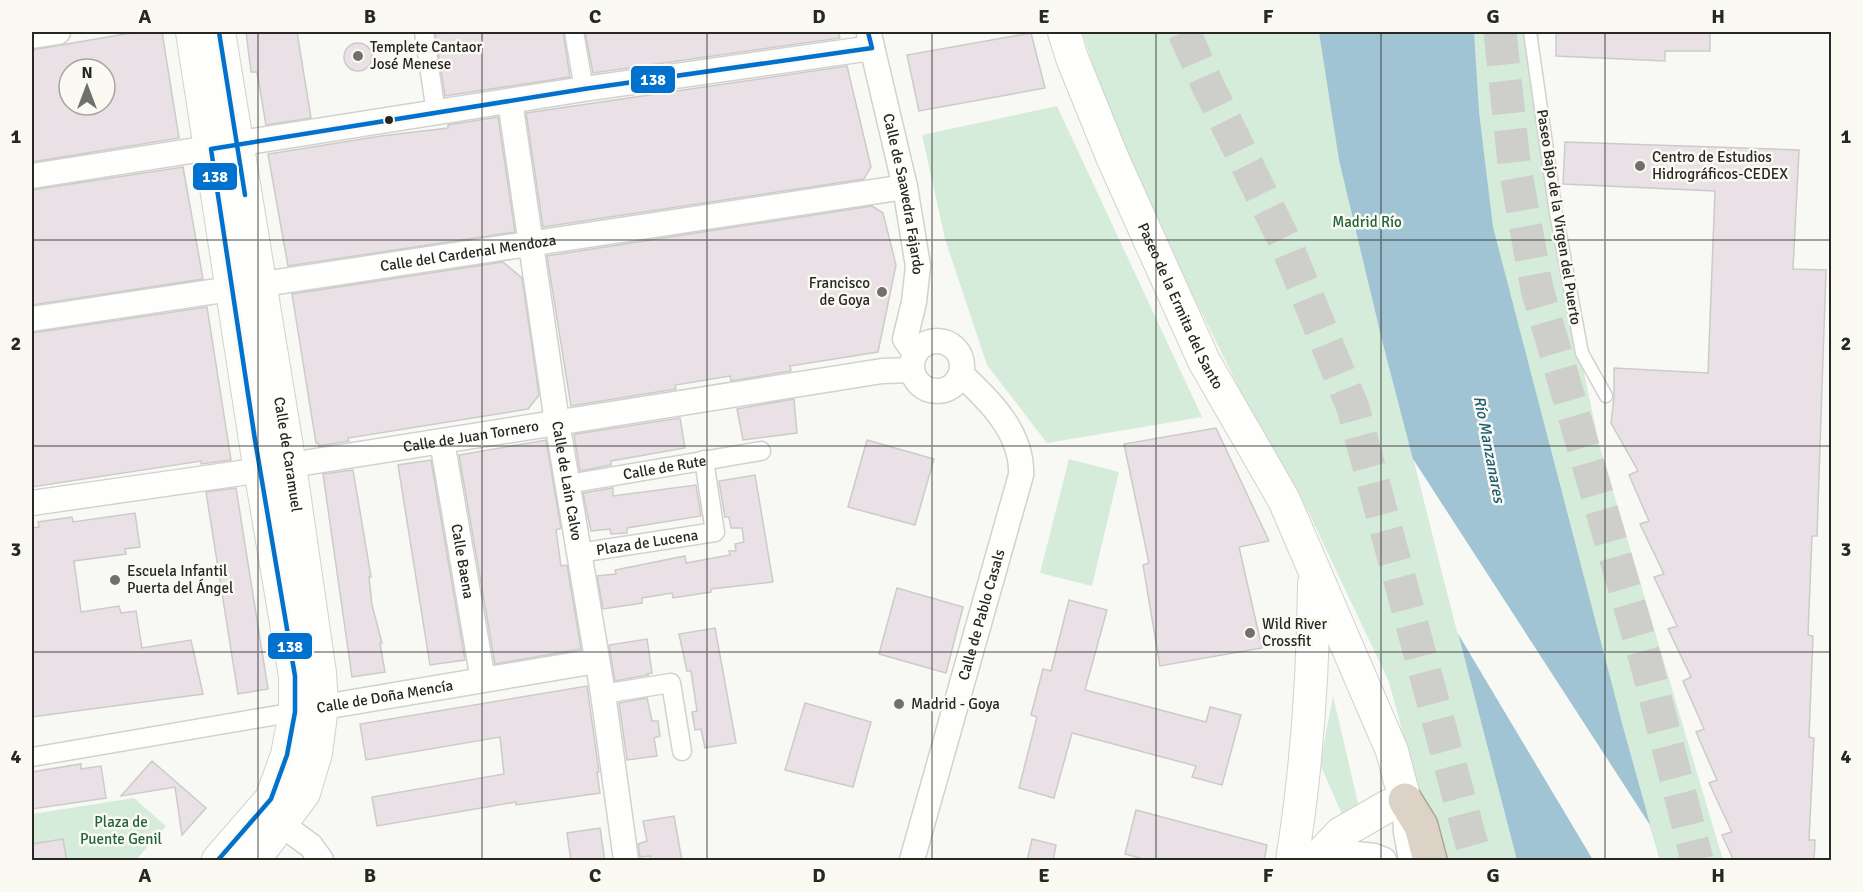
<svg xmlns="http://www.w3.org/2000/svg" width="1863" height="892" font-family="Signika,sans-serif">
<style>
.green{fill:#d5ecda}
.water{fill:#a0c4d3}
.pier{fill:#f8f8f4}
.building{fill:#e9e1e5;stroke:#cccbca;stroke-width:1.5;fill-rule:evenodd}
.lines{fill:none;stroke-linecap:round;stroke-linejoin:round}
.motorway-tunnel{stroke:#cececa;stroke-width:33;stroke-dasharray:33 16;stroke-linecap:butt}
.service-casing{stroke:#d1d1ce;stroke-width:15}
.pedestrian-casing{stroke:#d1d1ce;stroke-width:21}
.minor-casing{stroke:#d1d1ce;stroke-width:27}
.tertiary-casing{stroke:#d1d1ce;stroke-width:34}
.motorway-casing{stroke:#aea496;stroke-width:36}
.service{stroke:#fefefd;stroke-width:12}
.pedestrian{stroke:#fefefd;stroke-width:18}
.minor{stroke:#fefefd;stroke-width:24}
.tertiary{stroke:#fefefd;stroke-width:32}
.motorway{stroke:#dcd3c6;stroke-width:33}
.bus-1-casing{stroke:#faf9f2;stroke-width:9}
.bus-1{stroke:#0072ce;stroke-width:4.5}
.grid{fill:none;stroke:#272724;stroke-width:1.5;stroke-opacity:0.55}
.poi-dot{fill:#70706d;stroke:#faf9f2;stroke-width:2}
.bus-dot{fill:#272724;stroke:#faf9f2;stroke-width:2}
.labels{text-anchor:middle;stroke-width:5;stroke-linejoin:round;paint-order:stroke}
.poi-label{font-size:15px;fill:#272724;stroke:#faf9f2;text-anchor:start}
.street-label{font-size:15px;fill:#272724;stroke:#faf9f2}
.park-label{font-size:15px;fill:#21633b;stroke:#faf9f2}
.water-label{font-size:16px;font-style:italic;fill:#1a5b74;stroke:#faf9f2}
.line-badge{stroke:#faf9f2;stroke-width:2}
.badge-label{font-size:16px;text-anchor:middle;font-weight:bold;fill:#fff}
.neatline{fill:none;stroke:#272724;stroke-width:2}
.grid-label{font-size:20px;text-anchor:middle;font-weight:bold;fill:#272724}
</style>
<rect width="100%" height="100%" fill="#f8f8f4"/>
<path class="green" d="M1082,32H1539V73L1562,268L1599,444L1723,860H1437L1389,682L1306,507L1258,426L1165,239L1108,109Z
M1057,106L1202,417L1047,443L987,365L945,239L922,135Z
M1069,459L1119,472L1092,586L1040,573Z
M1333,696L1359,807L1344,819L1320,764Z
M134,798L166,826L136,860H67L63,839L32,844V814Z"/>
<path class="water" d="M1319,32H1474L1479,112L1493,227L1623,727L1660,860H1517L1382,340L1339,160Z"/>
<path class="pier" d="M1413,459L1650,825L1660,860H1593L1457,632Z"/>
<path class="building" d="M137,32H162L179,138L32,162V50ZM69,69H105V105H69Z
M246,32H297L311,118L266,125L257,72H251Z
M435,32H563L570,77L445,96Z
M585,32H838L840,38L593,73Z
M1556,32H1710V51H1665V61L1556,56Z
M1031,33L1045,88L919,111L907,55Z
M344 57a14 14 0 1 1 28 0a14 14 0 1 1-28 0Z
M847,66L871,167L864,179L543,227L526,113Z
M498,117L515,232L288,266L268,154L381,136L448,128V125Z
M1565,142L1799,150L1793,269L1826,270L1817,536H1812L1808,635L1813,636L1809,737L1814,738L1809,840H1815L1814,861H1734L1722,835L1732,832L1709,783L1717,780L1696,732L1704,729L1683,681L1691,677L1668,629L1677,626L1654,577L1664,574L1640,524L1649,521L1629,475L1638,471L1611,423L1614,397V368L1708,373L1715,191L1563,184Z
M183,167L203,279L32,305V190Z
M872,206L883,213L896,265L878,352L790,366L791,371L731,381L730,376L675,385L676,389L571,406L547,256Z
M503,262L522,278L539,395L528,409L348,438L349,441L319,446L318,443H316L292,294Z
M207,307L231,460L201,464V461L32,487V333Z
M794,399L797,433L743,440L737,409Z
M680,418L685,448L611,461V465L580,471L574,435L576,434Z
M1216,428L1269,541L1239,547L1262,648L1160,666L1143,565L1149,563L1124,444Z
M546,440L561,528L556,530L561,566L567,565L581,649L495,664L459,455Z
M867,440L934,459L915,525L848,507Z
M431,460L465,660L430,665L398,465Z
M353,470L371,577H369L372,605L382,643H380L385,672L352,677L323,474Z
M755,475L773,582L711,589V592L673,598L672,593L642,598V603L603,609L597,576L616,574L615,570L685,556L686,563L730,555L729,551H736L735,544L744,542L742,528H731L729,517H725L719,481Z
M696,485L701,516L627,528V533L611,534L610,529L591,531L583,493L613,488V496Z
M236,488L268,689L238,694L206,492Z
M135,513L140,547L125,549L126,554L74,561L81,612L119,606L121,613L136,611L142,648L191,640L203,694L32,717V528L39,527L38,522L72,517L73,522Z
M897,588L963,607L946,673L879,654Z
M1069,600L1107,610L1085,690L1206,722L1210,707L1241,715L1222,785L1192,777L1196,766L1072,733L1054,798L1019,788L1037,717L1031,715L1043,669L1051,671Z
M715,628L736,743L705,748L701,729L695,730L692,712L697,711L691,671H687L679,634Z
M647,639L652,673L647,674L648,675L615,681L609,645Z
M587,686L599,772H597L600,793L516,805V802L377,826L372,797L504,774L500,737L366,760L360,724Z
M647,698L652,721H658L660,736L654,738L657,756L627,760L619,703Z
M805,703L871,722L853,787L785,770Z
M152,761L206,808L182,835L175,787L121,796Z
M81,764V769L101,766L106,798L32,809V772Z
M1136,810L1267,845L1264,861H1150L1125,854Z
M674,816L682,861H651L650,856L640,857L638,844L647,841L643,821Z
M600,828L605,861H571L567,833Z
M63,839L67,861H32V844Z
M1032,839L1056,845L1053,861H1027Z"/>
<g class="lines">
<path class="motorway-tunnel" d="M1184,32L1208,86L1286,244L1353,408L1476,860
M1500,32L1514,163L1537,289L1646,662L1697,860"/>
<defs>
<path id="service" d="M1530,32L1556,213L1582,353L1606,396"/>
<g id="pedestrian">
<path d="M424,32L436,113"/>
<path d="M574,32L584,89"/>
<path id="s1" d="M568,484L761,451"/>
<path id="s2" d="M579,553L715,532L704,460"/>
<path d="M603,694L671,683L682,751"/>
<path d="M32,757L295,712"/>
</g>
<g id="minor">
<path id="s3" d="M869,34L905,187L918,266L914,302L905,339L915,353"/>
<path d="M32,36L58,32"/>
<path id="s4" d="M510,101L557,422L603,694L626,860"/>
<path d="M32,176L584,89L872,48"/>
<path id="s5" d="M32,319L905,187"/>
<circle cx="937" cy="366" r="25"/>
<path id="s6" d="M442,441L483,680"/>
<path id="s7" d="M32,503L241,473L882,371L912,370"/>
<path id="s8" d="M306,710L596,661"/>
<path d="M1405,806L1406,832L1411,860"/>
<path d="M281,824L311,846L321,860"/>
<path id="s9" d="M912,860L1021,475C1023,433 989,400 961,374"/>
<path d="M1326,860L1338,852L1374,856L1384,860"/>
</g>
<g id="tertiary">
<path d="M192,32L255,440L295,676V712L287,755L271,799L218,860"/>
<path id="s10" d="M219,32L290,465L320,673L322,707L316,753L304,793L254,860"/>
<path id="s11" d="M1064,32L1072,58L1113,159L1204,361L1284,500L1392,751L1405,800L1388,806L1341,833L1315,860"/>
<path d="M1292,860C1307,768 1313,677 1314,584"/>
</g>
<path id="motorway" d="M1405,800L1421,826L1430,860"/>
</defs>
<use href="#service" class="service-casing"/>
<use href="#pedestrian" class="pedestrian-casing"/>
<use href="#minor" class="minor-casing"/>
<use href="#tertiary" class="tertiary-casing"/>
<use href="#motorway" class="motorway-casing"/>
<use href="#service" class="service"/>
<use href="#pedestrian" class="pedestrian"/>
<use href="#minor" class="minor"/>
<use href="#tertiary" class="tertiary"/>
<use href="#motorway" class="motorway"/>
<defs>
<path id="bus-1" d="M219,32L245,195
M218,860L271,799L287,755L295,712V676L255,440L211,149L584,89L872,48L868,32"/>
</defs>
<use href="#bus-1" class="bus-1-casing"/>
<use href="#bus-1" class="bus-1"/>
</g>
<path class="grid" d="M258,32V860M482,32V860M707,32V860M932,32V860M1156,32V860M1381,32V860M1605,32V860M32,240H1832M32,446H1832M32,652H1832"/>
<g class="poi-dot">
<circle cx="358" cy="56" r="6"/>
<circle cx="1640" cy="166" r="6"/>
<circle cx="882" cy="292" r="6"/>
<circle cx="115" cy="580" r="6"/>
<circle cx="1250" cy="633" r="6"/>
<circle cx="899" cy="704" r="6"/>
</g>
<circle class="bus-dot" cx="389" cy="120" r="5"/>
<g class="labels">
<g class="poi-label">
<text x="370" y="52">Templete Cantaor<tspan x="370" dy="17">José Menese</tspan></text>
<text x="1652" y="162">Centro de Estudios<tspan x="1652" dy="17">Hidrográficos-CEDEX</tspan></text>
<text x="870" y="288" text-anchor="end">Francisco<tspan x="870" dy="17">de Goya</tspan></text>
<text x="127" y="576">Escuela Infantil<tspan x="127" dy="17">Puerta del Ángel</tspan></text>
<text x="1262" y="629">Wild River<tspan x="1262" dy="17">Crossfit</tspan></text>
<text x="911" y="709">Madrid - Goya</text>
</g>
<g class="street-label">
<text dy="5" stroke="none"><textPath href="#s3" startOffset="164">Calle de Saavedra Fajardo</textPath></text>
<text transform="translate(1559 217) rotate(81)" y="5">Paseo Bajo de la Virgen del Puerto</text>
<text dy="5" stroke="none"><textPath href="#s5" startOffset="441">Calle del Cardenal Mendoza</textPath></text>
<text dy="5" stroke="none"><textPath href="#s11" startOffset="298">Paseo de la Ermita del Santo</textPath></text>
<text dy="5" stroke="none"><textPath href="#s7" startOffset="444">Calle de Juan Tornero</textPath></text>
<text dy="5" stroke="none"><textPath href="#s10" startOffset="428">Calle de Caramuel</textPath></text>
<text dy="5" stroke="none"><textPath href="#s1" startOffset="98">Calle de Rute</textPath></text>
<text dy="5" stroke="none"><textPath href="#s4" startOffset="384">Calle de Laín Calvo</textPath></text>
<text dy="5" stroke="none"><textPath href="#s2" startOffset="69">Plaza de Lucena</textPath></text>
<text dy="5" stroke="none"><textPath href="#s6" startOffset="122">Calle Baena</textPath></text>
<text dy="5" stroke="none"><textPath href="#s9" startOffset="255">Calle de Pablo Casals</textPath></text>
<text dy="5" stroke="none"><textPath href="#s8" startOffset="80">Calle de Doña Mencía</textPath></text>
</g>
<g class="park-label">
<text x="1367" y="227">Madrid Río</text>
<text x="121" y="827">Plaza de<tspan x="121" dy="17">Puente Genil</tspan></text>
</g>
<g class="water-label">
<text transform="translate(1490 449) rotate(79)" y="6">Río Manzanares</text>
</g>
</g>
<g class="line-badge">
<rect x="630" y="65" width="46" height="29" rx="6" fill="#0072ce"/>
<rect x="192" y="162" width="46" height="29" rx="6" fill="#0072ce"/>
<rect x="267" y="632" width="46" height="28" rx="6" fill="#0072ce"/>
</g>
<g class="badge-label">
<text x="653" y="85">138</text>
<text x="215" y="182">138</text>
<text x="290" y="652">138</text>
</g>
<rect width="1863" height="892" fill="none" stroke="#faf9f2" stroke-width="66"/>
<g transform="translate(87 87)"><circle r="28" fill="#faf9f2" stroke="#a6a5a0" stroke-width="1.5"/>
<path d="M0-4.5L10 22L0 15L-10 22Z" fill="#70706d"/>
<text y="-9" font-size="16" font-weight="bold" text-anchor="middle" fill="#272724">N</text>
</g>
<rect x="33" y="33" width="1797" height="826" class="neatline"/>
<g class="grid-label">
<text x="145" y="23">A</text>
<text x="370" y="23">B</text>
<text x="595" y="23">C</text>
<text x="819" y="23">D</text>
<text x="1044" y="23">E</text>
<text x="1268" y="23">F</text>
<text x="1493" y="23">G</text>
<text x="1718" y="23">H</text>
<text x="16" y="143">1</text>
<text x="1846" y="143">1</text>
<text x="16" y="350">2</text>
<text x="1846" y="350">2</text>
<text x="16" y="556">3</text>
<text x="1846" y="556">3</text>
<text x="16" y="763">4</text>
<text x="1846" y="763">4</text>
<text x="145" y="882">A</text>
<text x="370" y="882">B</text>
<text x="595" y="882">C</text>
<text x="819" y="882">D</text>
<text x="1044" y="882">E</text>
<text x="1268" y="882">F</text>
<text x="1493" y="882">G</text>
<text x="1718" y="882">H</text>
</g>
</svg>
